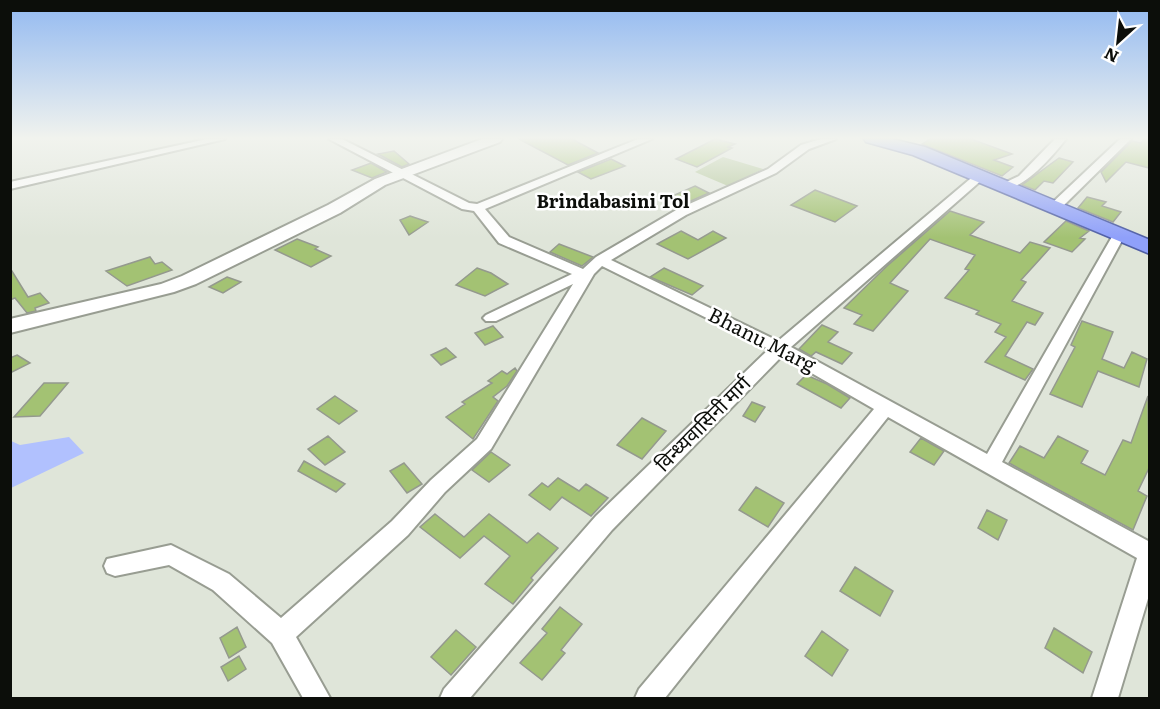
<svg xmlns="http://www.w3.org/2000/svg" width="1160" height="709" font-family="Literata,'Noto Sans Devanagari',serif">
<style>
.green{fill:#aec392}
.water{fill:#b1c1fe}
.building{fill:#a3c273;stroke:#94998e;stroke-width:1.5}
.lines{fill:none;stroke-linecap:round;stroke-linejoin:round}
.minor-casing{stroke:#989d92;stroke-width:4}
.secondary-casing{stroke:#989d92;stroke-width:4}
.trunk-casing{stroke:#4f5ea5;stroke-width:3}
.minor{fill:#fff;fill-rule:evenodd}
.secondary{fill:#fff;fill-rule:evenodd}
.trunk{fill:#8fa0fa;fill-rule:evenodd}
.labels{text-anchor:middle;stroke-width:5;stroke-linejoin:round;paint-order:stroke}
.far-neighbourhood-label{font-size:18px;font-weight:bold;fill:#0c0e0a;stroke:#fff}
.street-label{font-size:20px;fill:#0c0e0a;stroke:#fff}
</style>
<rect width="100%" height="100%" fill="#dfe5d9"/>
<path class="green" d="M723,157L763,169L728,186L695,172Z"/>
<path class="water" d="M69,437L84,453L11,488V441L20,445Z"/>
<path class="building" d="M519,139H572L598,153L568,165Z
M715,139L735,144L728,147L732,148L697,167L676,159Z
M930,139H971L1012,154L994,160L1013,167L1002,176L922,144Z
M1144,139H1149V168L1126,162L1106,182L1101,172L1132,141L1141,143Z
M394,151L409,164L402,167L378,154Z
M1059,158L1073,162L1053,183L1044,181L1035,190L1022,185Z
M611,159L625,166L591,179L578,172Z
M371,163L387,172L372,178L352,170Z
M695,186L709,193L684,204L670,197Z
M815,190L857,206L835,222L791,205Z
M1087,197L1106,202L1102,206L1121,212L1113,222L1078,208Z
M950,211L984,222L970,235L1020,253L1030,242L1050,248L1021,280L1026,282L1012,301L1043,313L1035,325L1027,322L1005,356L1033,369L1025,380L985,362L1006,337L995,332L1001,324L976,314L979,311L945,298L969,270L965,269L975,255L930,239L890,283L908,291L873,331L854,324L862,315L844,308L887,266Z
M410,216L428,222L409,235L400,220Z
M1066,221L1089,231L1080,238L1085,239L1072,252L1044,242Z
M681,231L698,240L713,231L726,238L688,259L657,244Z
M297,239L318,247L315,249L331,256L311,267L275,250Z
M559,244L593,257L582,266L550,252Z
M150,257L155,264L162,262L172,270L127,286L106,271Z
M10,268L28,297L40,293L49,303L35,308L36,311L27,313L15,298L10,300Z
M477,268L491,273L508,284L485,296L456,285Z
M664,268L703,286L692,295L650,277Z
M227,277L241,282L223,293L209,287Z
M1082,321L1113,332L1102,359L1124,368L1132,352L1147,359L1139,387L1098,371L1082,407L1050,394L1075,347L1071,345Z
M822,325L838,332L828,342L852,353L842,364L816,352L811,356L799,349Z
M493,326L503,337L485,345L475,333Z
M446,348L456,357L441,365L431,355Z
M17,355L30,363L10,373V358Z
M515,368L517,371L507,386L493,397L498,401L473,439L446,417L465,404L462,402L492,383L488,381L502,371L507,374Z
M806,375L827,384L850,398L841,408L797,384Z
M44,383H68L40,416L14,417Z
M335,396L357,411L339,424L317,409Z
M1148,396L1149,468L1138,491L1147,496L1133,530L1009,463L1020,446L1044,458L1058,436L1088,451L1081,463L1105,475L1123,440L1131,443Z
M752,402L765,407L755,422L743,416Z
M642,418L666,431L642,459L617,445Z
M328,436L345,452L325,465L308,449Z
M921,438L944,451L934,465L910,452Z
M491,452L510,465L489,482L472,470Z
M304,461L345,484L336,492L298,471Z
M404,463L422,484L407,493L390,471Z
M558,478L579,491L586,484L608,498L591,516L562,497L550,510L529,495L542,483L548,487Z
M756,487L784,503L768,527L739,510Z
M987,510L1007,520L998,540L978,528Z
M435,514L464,537L489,514L527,543L538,533L558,548L531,578L533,580L513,604L485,584L510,556L484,536L460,558L420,527Z
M855,567L893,591L880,616L840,591Z
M560,607L582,624L561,650L565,653L542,680L520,663L547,633L542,629Z
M237,627L246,647L229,658L220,638Z
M1054,628L1092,652L1083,673L1045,648Z
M456,630L476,647L451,675L431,657Z
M822,631L848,650L832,676L805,656Z
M239,656L246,669L228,681L221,667Z"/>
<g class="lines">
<defs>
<path id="minor" d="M207,139H225L10,189V182Z
M329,139H342L469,203L477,204L638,139H652L485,209L509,237L583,269L596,257L678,209L768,169L801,145L821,139H836L809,149L776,173L686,215L611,260L778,341L976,174H984V178L791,347L987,454L1113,235L1119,231L1124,232L1125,235L1002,462L1150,542V592L1118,698H1092L1137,558L888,417L665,698H635L639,689L874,409L782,356L612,530L470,698H440L444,689L596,516L769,349L602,266L594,274L491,449L445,492L408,535L296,637L330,698H303L272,643L213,590L169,565L115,576L107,573L104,566L107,559L171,545L229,574L281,618L392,521L431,480L477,439L573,284L496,321H486L483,318L486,315L572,274L499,243L474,211L462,209Z
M1055,139H1066C1054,154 1023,192 1002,188V184L1019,176Z
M1120,139H1131L1059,210H1051V204Z"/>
<path id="secondary" d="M482,139H502L500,142L385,185L340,213L196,284L174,292L10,333V319L161,284L182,276L328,205L375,179Z"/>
<path id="trunk" d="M864,139H892L925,147L1150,240V254L913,155L866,142Z"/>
</defs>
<use href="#minor" class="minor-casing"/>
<use href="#secondary" class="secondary-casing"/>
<use href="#trunk" class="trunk-casing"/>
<use href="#minor" class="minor"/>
<use href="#secondary" class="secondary"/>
<use href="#trunk" class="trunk"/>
</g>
<linearGradient id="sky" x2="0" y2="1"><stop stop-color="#92b9f1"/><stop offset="0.58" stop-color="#f1f3ee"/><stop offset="1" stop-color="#f1f3ee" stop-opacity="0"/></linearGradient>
<rect width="1160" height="238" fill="url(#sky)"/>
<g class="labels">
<g class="far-neighbourhood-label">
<text x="613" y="208">Brindabasini Tol</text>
</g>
<g class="street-label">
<text transform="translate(762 340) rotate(27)" y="7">Bhanu Marg</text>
<text transform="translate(703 424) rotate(-45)" y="7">विन्ध्यवासिनी मार्ग</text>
</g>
</g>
<rect width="1160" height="709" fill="none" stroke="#0c0e0a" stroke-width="24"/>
<g transform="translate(1118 42) rotate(207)" stroke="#ffffff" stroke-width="4.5" paint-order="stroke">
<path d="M0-4.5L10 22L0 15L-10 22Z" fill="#0c0e0a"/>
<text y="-9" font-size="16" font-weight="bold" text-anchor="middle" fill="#0c0e0a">N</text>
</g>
</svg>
